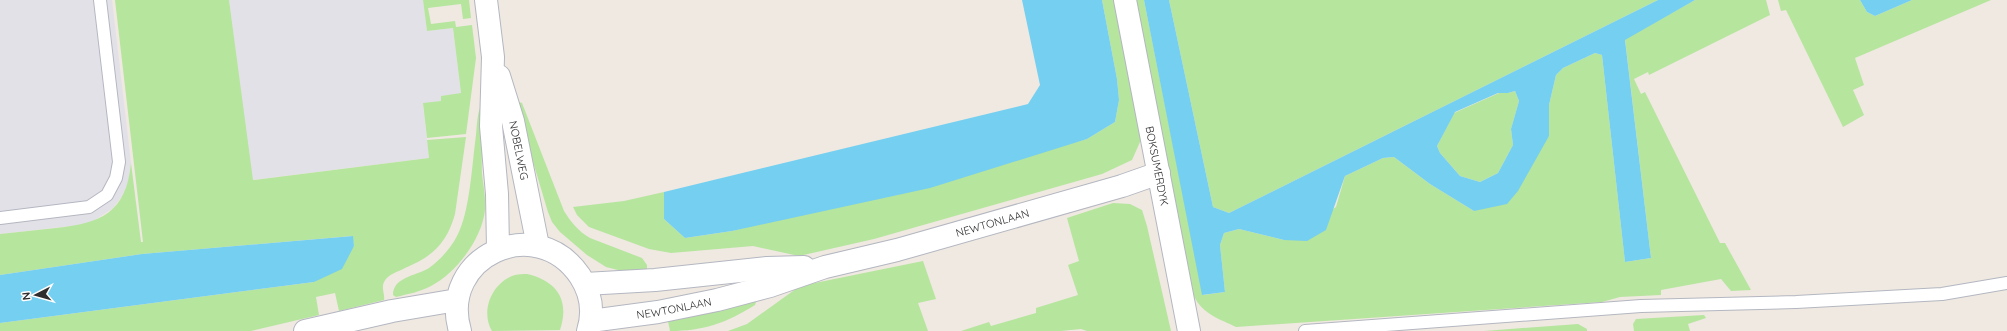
<svg xmlns="http://www.w3.org/2000/svg" width="2007" height="331" font-family="Quicksand,sans-serif">
<style>
.industrial{fill:#e3e1e8}
.green{fill:#b6e59e}
.water{fill:#75cff0;fill-rule:evenodd}
.lines{fill:none;stroke-linecap:round;stroke-linejoin:round}
.lane-casing{stroke:#b4b7c1;stroke-width:14}
.street-casing{stroke:#b4b7c1;stroke-width:24}
.secondary-casing{stroke:#b4b7c1;stroke-width:24}
.lane{stroke:#fff;stroke-width:12}
.street{stroke:#fff;stroke-width:22}
.secondary{stroke:#fff;stroke-width:22}
.labels{text-anchor:middle;stroke-width:4;stroke-linejoin:round;paint-order:stroke}
.street-label{font-size:11px;fill:#2e2e2e;stroke:#fff}
</style>
<rect width="100%" height="100%" fill="#efe9e1"/>
<path class="industrial" d="M0,0H112L131,163L129,180L123,195L113,208L92,222L80,225L0,234Z
M229,0H423L427,31L453,28L461,94L441,96V101L423,104L429,158L252,180Z"/>
<path class="green" d="M115,0H229L253,180L429,158L427,140L466,137L455,214C447,243 432,257 405,268C398,272 388,274 384,282C381,288 385,294 384,300L339,311L335,293L316,297L319,315L251,331H0V323L314,282L354,246L352,236L142,254L0,275V234C19,232 37,230 56,228C101,223 126,213 131,163L141,242H143Z
M423,0H469L471,18L463,19L461,4L428,8L431,24L455,21L456,27L472,25L476,58L466,134L427,138L423,103L441,101V96L461,93L453,28L427,31Z
M1102,0H1115L1140,123V142L1132,160L1102,174L874,239L799,256L753,246L671,253L649,249L589,227L577,215L573,207L624,201L664,192V219L685,238L732,231L1087,139L1115,122L1119,100L1117,79Z
M1136,0H1144L1203,295L1225,292L1220,245L1224,233L1239,229L1284,240L1336,207L1345,176L1383,158L1394,157L1430,184L1474,211L1549,136V105L1556,75L1563,68L1595,53L1602,55L1625,262L1651,258L1625,39L1695,0H1766L1770,15L1649,75L1648,72L1634,79L1641,94L1645,92L1720,243H1725L1751,290L1731,291L1721,279L1661,290V295L1620,297L1602,302L1236,327C1220,319 1202,314 1194,296Z
M1169,0H1658L1229,213L1213,207Z
M1778,0H1860L1867,12L1875,16L1912,0H1991L1855,58L1864,85L1853,90L1864,115L1843,127L1786,10L1781,11Z
M1515,91L1519,101L1511,129L1513,145L1498,173L1480,182L1460,176L1440,153L1437,146L1454,113L1499,93H1508Z
M519,102L522,103L564,211C571,222 578,231 590,238L642,258L647,265V270L626,272L606,267L587,255L560,232L552,222L548,212L516,105Z
M480,108L484,109C483,130 481,152 482,173C483,185 486,197 485,210C482,239 456,273 431,286C420,292 408,294 396,297L393,295C393,277 416,276 429,268C440,260 451,248 457,236C470,212 472,164 476,135C477,126 477,116 480,108Z
M1113,203L1130,204L1142,210L1147,226L1171,331H1087L1081,329L1061,331H961L989,322L991,326L1036,313V308L1078,295L1068,265L1079,261L1067,218Z
M923,261L936,299L918,303L928,331H728L747,324L800,286Z
M527,274C557,281 570,300 560,330L492,331C480,311 492,282 515,275C519,274 523,274 527,274Z
M754,300L756,302L755,305C726,323 704,331 670,331L668,321Z
M1704,315L1706,318L1688,324L1690,331H1634L1633,324L1636,319Z
M1578,324L1587,329V331H1484Z"/>
<path class="water" d="M1022,0H1102L1117,79L1119,100L1115,122L1087,139L930,188L732,231L685,238L664,219V192L1028,104L1040,85Z
M1144,0H1169L1213,207L1229,213L1658,0H1695L1625,40L1651,258L1625,262L1602,55L1595,53L1563,68L1556,75L1549,105V136L1518,191L1507,204L1474,211L1430,184L1394,157L1383,158L1345,176L1326,230L1307,241L1284,240L1239,229L1224,233L1220,245L1225,292L1202,295ZM1515,91L1519,101L1511,129L1513,145L1498,173L1480,182L1460,176L1440,153L1437,146L1455,112L1498,93H1508Z
M1860,0H1912L1875,16L1867,12Z
M353,236L354,246L342,269L314,282L0,323V275L142,254Z"/>
<g class="lines">
<defs>
<path id="lane" d="M0,218L89,207L107,195L116,178L119,162L100,0
M1305,331L1641,306L1796,302L1942,294L2007,283"/>
<g id="street">
<path d="M486,0L493,57L491,126L497,194L498,249"/>
<path id="s1" d="M1125,0L1189,331"/>
<path id="s2" d="M499,76L513,121L538,246"/>
<path d="M585,284L655,280L767,268L804,267"/>
<path id="s3" d="M591,321L658,312L717,300L770,286L825,267L897,250L1122,186L1159,173"/>
</g>
<path id="secondary" d="M305,331L392,311L457,300
M460,331C438,257 536,211 580,276C591,293 594,312 588,331"/>
</defs>
<use href="#lane" class="lane-casing"/>
<use href="#street" class="street-casing"/>
<use href="#secondary" class="secondary-casing"/>
<use href="#lane" class="lane"/>
<use href="#street" class="street"/>
<use href="#secondary" class="secondary"/>
</g>
<g class="labels">
<g class="street-label">
<text dy="4" stroke="none"><textPath href="#s2" startOffset="77">NOBELWEG</textPath></text>
<text dy="4" stroke="none"><textPath href="#s1" startOffset="169">BOKSUMERDYK</textPath></text>
<text dy="4" stroke="none"><textPath href="#s3" startOffset="414">NEWTONLAAN</textPath></text>
<text dy="4" stroke="none"><textPath href="#s3" startOffset="84">NEWTONLAAN</textPath></text>
</g>
</g>
<g transform="translate(36 295) rotate(264)" stroke="#ffffff" stroke-width="3" paint-order="stroke">
<path d="M0-3L7 15L0 10L-7 15Z" fill="#2e2e2e"/>
<text y="-6" font-size="11" font-weight="bold" text-anchor="middle" fill="#2e2e2e">N</text>
</g>
</svg>
